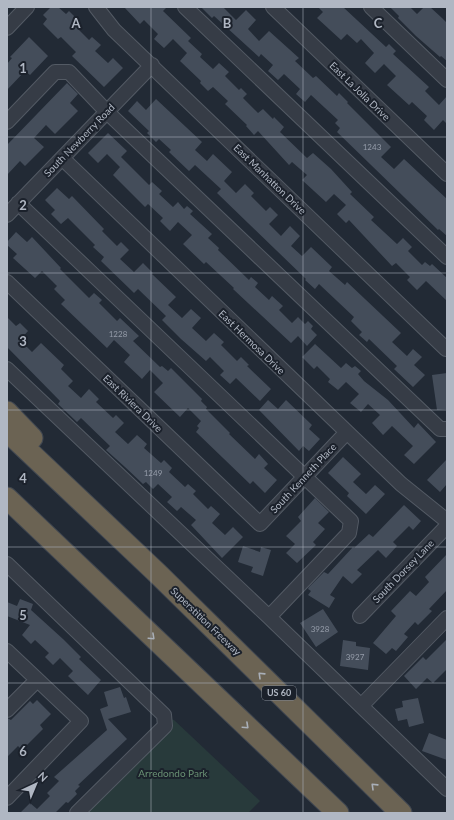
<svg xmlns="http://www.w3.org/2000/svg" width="454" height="820" font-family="Lato,sans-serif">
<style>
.green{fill:#283a3b}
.building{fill:#444d5a}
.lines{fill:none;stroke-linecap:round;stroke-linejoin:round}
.minor-casing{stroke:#535a64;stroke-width:16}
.highway-casing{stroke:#404751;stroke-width:23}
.minor{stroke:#363c46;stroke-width:14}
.highway{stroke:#6b6353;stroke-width:21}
.oneway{stroke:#a9afb8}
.grid{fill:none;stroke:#b0b7c3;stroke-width:1;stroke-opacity:0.55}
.labels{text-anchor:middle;stroke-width:4;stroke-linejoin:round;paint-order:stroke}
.number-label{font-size:8px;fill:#959ca9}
.shield{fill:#1b212b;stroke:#838a95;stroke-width:1}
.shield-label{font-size:9px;font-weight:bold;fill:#b0b7c3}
.street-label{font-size:10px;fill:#b0b7c3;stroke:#1b212b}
.park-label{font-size:10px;fill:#6a9174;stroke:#1b212b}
.grid-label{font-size:13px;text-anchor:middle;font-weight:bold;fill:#b0b7c3;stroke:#1b212b;stroke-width:4;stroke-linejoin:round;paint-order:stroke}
</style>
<rect width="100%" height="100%" fill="#222a35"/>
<path class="green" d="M164,718L174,720L260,801L248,813H77Z"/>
<path class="building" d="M51,7H58L66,14L69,11L77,19L73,24L89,40L92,37L101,45L95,51L108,63L113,58L123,68L104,87L72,56L76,52L61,37L58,39L43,24L47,19L43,15Z
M124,7H167L163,11L191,38L188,41L202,54L200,57L213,69L219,63L229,72L225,76L239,90L241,88L247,94L243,98L258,113L263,109L273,119L274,117L284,127L280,132L307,158L313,153L331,169L352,192L350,194L374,217L371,220L397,244L403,238L412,247L408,251L422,265L425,262L430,266L432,264L447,278V301L426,281L417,290L407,280L410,277L396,263L392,266L349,220L346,223L337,214L346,205L334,194L326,202L302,180L307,175L292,162L289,165L258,131L254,135L246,126L247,125L225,104L228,101L213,87L208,91L200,83L201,81L180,61L187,53L173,39L164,48L154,39L158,34L144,20L140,24Z
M201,7H223L236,20L246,10L256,20L248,29L259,41L269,31L299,58L295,61L313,78L316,76L337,96L339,93L348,102L347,103L391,147L381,157L394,169L404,159L447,199V236L439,229L438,230L337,132L340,128L335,123L338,120L311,95L305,102L296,94L300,89L284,74L278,80L268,71L273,65L261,54L259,57L214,16L212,18Z
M318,7H343L386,47L389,44L396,51L393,54L429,87L425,91L439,105L447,96V124L443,120L434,130L424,120L427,116L412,102L409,105L387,85L396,76L384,64L375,73L365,63L374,53L361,39L357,43L347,34L341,40L317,18L323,12Z
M390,7H410L417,14L424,7H430L442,18L447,23V61L441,56L440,57L416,36L398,18L399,16Z
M29,37L48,56L30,75L25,71L7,90V64L12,58L10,57Z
M67,83L78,94L70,103L78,111L55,134L46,125L34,138L44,147L25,166L20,161L7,175V145Z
M156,99L202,142L195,150L207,161L213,154L232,172L224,181L236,193L245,184L254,193L251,196L266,211L270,207L278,215L269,224L281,236L290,226L300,236L291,246L302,256L311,247L332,267L329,271L345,285L347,282L401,333L392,342L407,356L413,349L422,357L414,365L425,375L413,387L394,369L397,366L369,339L367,342L359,335L362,332L351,321L354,317L319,284L315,289L305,280L306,279L217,193L221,189L195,165L189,171L169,152L171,150L159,139L156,142L147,133L149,131L128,111L137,101L146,110Z
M108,133L127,151L121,157L149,185L152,182L162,191L159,194L173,207L178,202L184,209L187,206L193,211L190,214L212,234L208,238L219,248L218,250L249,280L251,277L258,283L255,287L269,300L272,296L283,306L279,310L292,323L298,317L305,324L308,321L313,326L311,329L317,335L307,346L298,336L291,343L233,289L234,288L206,262L204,264L183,244L192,235L178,222L170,231L160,221L163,218L148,204L145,207L113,175L120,167L107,154L98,163L88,153Z
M57,188L69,199L72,196L104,229L102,231L117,246L121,242L129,250L120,259L134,272L143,263L153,273L152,274L176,297L168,305L182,318L191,309L201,318L192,328L206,341L214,333L224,342L221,345L237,361L241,357L249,365L247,366L271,389L260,401L236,378L230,384L220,375L224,371L210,357L206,361L181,339L162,320L166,316L138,289L134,293L101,261L104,257L93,247L95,245L68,218L61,224L51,214L55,210L45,200Z
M16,232L27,242L32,237L61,268L60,269L89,298L94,293L102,300L99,303L117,321L120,318L139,336L133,341L160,367L162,366L168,371L171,368L202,399L201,401L207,407L206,409L230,433L229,434L255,459L259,454L268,464L264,468L277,480L265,493L253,481L250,484L196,432L199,428L197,426L201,421L188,408L180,417L154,392L163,383L150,370L142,379L124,362L130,355L114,340L107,348L61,304L65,300L54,289L57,286L42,271L35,278L13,258L17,254L7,245V242Z
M7,317L16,326L20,323L28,331L20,340L32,352L41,343L64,365L61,369L73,381L68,386L81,398L89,389L99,399L96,402L113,418L116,415L124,423L115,432L128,444L137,435L147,444L144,448L161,463L164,460L172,468L169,472L185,487L188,484L196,491L193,494L208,509L211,506L220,514L212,523L225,535L233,527L243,537L222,558L191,525L196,520L181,507L177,511L167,502L172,497L158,484L153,489L146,482L143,484L125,467L106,450L110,446L81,418L77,422L58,404L60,401L7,347Z
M315,344L341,368L346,363L352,368L355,366L361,371L358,374L364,381L388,400L414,428L418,423L436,442L414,464L404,455L413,446L392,426L383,435L372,423L380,415L368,404L361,412L350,403L359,394L346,382L338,390L328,382L330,379L317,366L314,369L302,357Z
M447,373V409L437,410L432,375Z
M268,400L278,409L286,400L312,425L309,429L320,439L309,451L303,446L299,451L259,410Z
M343,457L361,474L353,482L366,494L375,485L385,494L366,514L347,496L349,493L328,473Z
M447,459V484L440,492L427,480Z
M315,498L329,512L318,523L325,529L313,542L316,545L297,563L286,553L295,544L286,536L301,521L298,517Z
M404,505L421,521L413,530L409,526L393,542L397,546L386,558L378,550L357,570L362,574L352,584L343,576L330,595L335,598L329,608L308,595L311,591L308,589L309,587L324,572L328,574L353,547L354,548L369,534L373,537Z
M243,546L260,552L261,547L271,550L263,576L251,572L253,567L238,562Z
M447,554V590L429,609L432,611L418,625L415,622L404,634L408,637L396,651L392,648L386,654L373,643L396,616L391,611L410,591L416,596L429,582L425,577Z
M20,599L33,604L31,610L63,639L81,657L79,659L101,680L88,695L68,676L73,671L60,658L53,665L45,657L49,653L35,640L31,644L22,635L30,625L7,616V602L17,606Z
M323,609L338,632L316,647L300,623Z
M447,639V669L433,683L427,678L416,689L404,676L423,657L426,660Z
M343,640L356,642V646L370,648L368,670L340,666Z
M120,687L124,698L126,697L131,712L108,719L127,739L78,785L80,786L75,791L77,794L68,803L66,802L55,813H20L30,803L37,809L50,796L47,793L59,781L54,777L107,730L100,709L108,706L104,692Z
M418,698L424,723L409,727L407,719L398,721L395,709L403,707L402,701Z
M37,700L51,714L40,725L43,729L22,750L18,746L7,757V718L11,720L30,701L33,704Z
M429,733L447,740V760L422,751Z"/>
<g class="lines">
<defs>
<path id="minor" d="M96,7L114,30L446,349L447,348
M185,7L447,257
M273,7L447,174
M371,7L447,80
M7,28L27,7
M7,122L55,72H69L107,112L440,429H447
M62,158L401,484L447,521
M18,203L351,521L349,533L269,617
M7,215L152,65
M7,282L260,524L347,432
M7,369L269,617L447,789
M7,564L164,715L165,726L77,813
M360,616L447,526
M7,651L81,721L7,798
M361,706L447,618
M7,710L37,680"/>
<path id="highway" d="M7,412L32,438
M7,431L157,573L401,813
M7,498L338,813"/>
</defs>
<use href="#minor" class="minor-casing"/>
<use href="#highway" class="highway-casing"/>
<use href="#minor" class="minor"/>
<use href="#highway" class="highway"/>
</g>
<defs><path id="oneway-chevron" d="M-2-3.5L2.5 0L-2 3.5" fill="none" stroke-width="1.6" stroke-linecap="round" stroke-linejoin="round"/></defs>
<g class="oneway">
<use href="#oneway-chevron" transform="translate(152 637) rotate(43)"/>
<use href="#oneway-chevron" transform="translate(261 675) rotate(-136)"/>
<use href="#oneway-chevron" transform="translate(246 726) rotate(43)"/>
<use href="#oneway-chevron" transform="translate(374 786) rotate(-136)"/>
</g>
<path class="grid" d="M151,7V813M303,7V813M7,137H447M7,273H447M7,410H447M7,547H447M7,683H447"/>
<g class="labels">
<g class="number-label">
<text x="372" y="150">1243</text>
<text x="118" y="337">1228</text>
<text x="153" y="476">1249</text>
<text x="320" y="632">3928</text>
<text x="355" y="660">3927</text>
</g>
<rect class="shield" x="262" y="686" width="34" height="14" rx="3"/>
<g class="shield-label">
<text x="279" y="696">US 60</text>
</g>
<g class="street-label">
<text transform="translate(360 91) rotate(44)" y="4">East La Jolla Drive</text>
<text transform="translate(79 140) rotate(-46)" y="4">South Newberry Road</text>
<text transform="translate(270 179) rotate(44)" y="4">East Manhatton Drive</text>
<text transform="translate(252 342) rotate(44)" y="4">East Hermosa Drive</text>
<text transform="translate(133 403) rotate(44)" y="4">East Riviera Drive</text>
<text transform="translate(303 478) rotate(-47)" y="4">South Kenneth Place</text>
<text transform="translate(403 571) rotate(-46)" y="4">South Dorsey Lane</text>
<text transform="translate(206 621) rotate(44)" y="4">Superstition Freeway</text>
</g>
<g class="park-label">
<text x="173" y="777">Arredondo Park</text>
</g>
</g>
<g class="grid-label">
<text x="76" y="28">A</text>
<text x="227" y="28">B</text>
<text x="378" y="28">C</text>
<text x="23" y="73">1</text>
<text x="23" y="210">2</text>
<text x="23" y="346">3</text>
<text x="23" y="483">4</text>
<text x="23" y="620">5</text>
<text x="23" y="756">6</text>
</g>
<rect width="454" height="820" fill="none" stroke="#b0b7c3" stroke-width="16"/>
<g transform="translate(36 784) rotate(44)" stroke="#1b212b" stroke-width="3" paint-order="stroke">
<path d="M0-3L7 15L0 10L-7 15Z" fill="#b0b7c3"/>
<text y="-6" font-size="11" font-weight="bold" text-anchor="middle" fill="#b0b7c3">N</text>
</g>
</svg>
